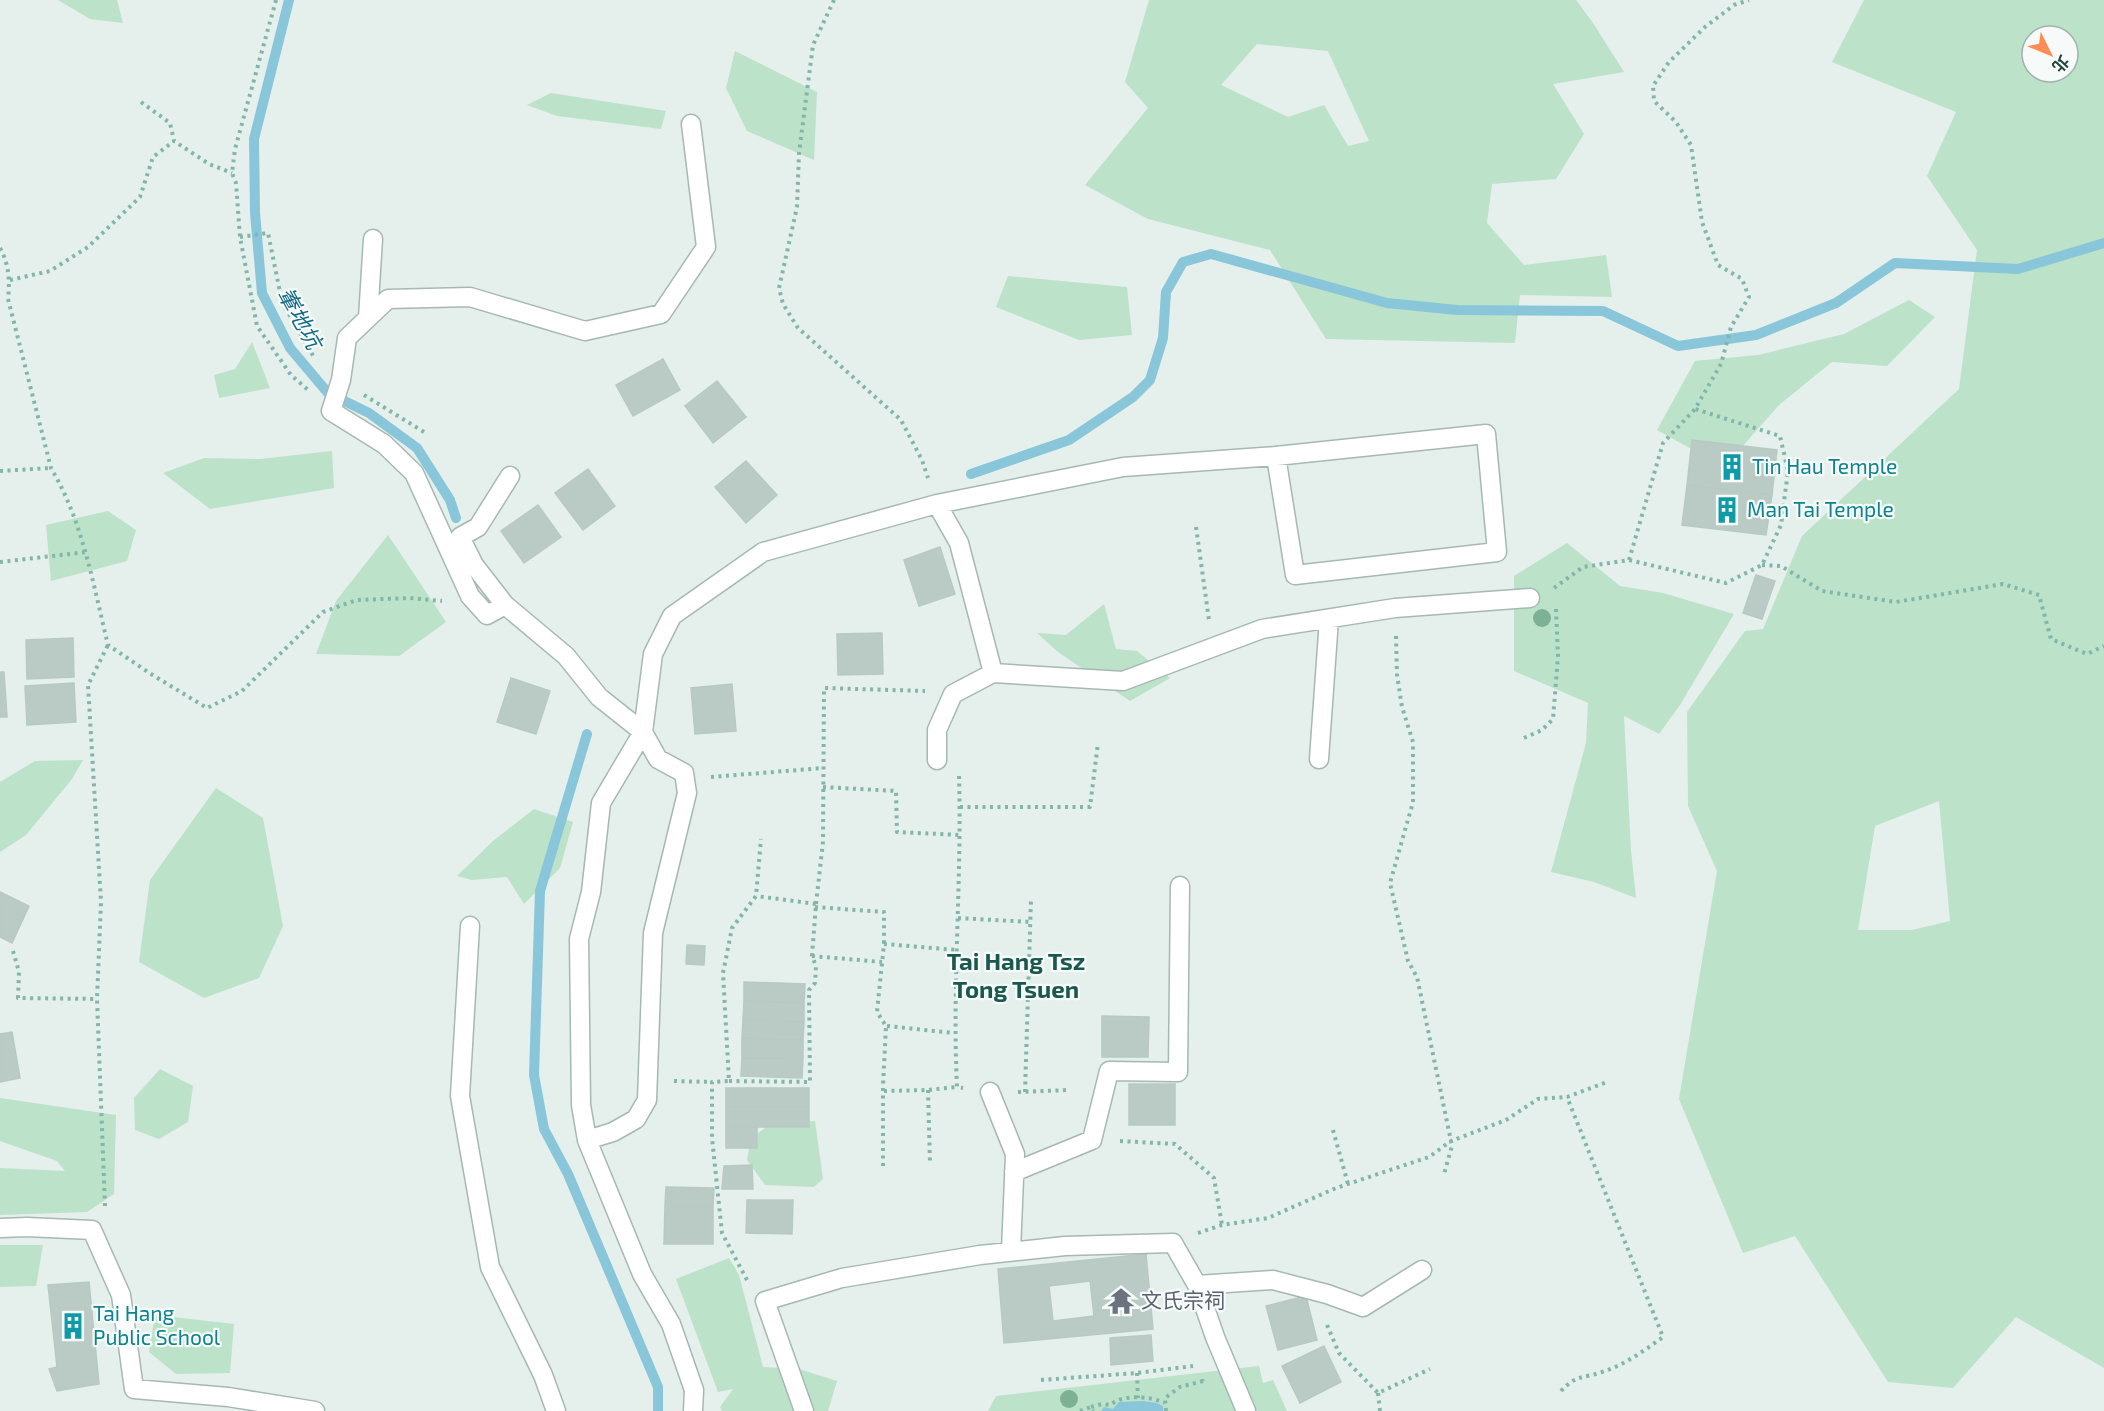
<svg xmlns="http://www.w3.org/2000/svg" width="2104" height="1411" font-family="'Exo 2','Noto Sans TC',sans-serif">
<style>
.green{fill:#bce2ca;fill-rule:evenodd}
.water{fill:#89c6d9}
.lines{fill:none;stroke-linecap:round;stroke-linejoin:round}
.stream{stroke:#89c6d9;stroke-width:10}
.building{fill:#bacbc5;stroke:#b6cac3;stroke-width:1.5;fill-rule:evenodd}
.minor-casing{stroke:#a7b8b4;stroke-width:21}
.path{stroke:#83b6aa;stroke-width:4;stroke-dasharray:3 4.5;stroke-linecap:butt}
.minor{stroke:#fff;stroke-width:18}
.tree{fill:#7db196}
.labels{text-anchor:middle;stroke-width:4.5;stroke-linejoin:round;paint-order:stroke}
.culture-label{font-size:21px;fill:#0d838f;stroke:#f6fbf9;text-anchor:start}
.worship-label{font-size:21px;fill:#5b616d;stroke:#f6fbf9;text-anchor:start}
.water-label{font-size:22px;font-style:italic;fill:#156a86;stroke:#f6fbf9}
.quarter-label{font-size:24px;font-weight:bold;fill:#1b584e;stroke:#f6fbf9}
</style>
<rect width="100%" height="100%" fill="#e5efec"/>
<path class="green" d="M58,0H117L123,23L90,19Z
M1149,0H1576L1593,23L1624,72L1553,84L1584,134L1556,179L1492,184L1487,223L1524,265L1606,255L1612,297L1520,295L1515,343L1326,339L1270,250L1148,219L1085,185L1148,108L1125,82ZM1257,44L1328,51L1369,141L1348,146L1324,105L1288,117L1221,85Z
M1864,0H2104V1368L2016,1317L1953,1388L1888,1382L1795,1236L1743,1253L1679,1099L1717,871L1688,806L1687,712L1745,631L1763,629L1802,536L1959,389L1977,250L1927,176L1956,112L1832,62ZM2032,36H2068V72H2032ZM1939,801L1950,921L1912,930H1858L1875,826Z
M735,51L817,92L814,160L747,131L726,88Z
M551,93L666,111L661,129L557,116L527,105Z
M1008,276L1127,287L1132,335L1079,340L996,307Z
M1909,300L1935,317L1887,366L1832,362L1779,405L1724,467L1657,430L1695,361L1758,355L1844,334Z
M252,342L270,388L219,398L214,375L235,369Z
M332,451L334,488L210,509L163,473L204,458L260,459Z
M108,511L136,530L127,561L51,581L46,525Z
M388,535L446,622L399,656L316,654L336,601Z
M1567,543L1620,586L1663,593L1734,614L1680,705L1659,734L1624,716L1631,850L1636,898L1594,882L1551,872L1586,743L1588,703L1514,671V576Z
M1104,604L1116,649L1137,651L1170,678L1130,701L1058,652L1037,633L1066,635Z
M83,760L72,779L26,835L0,852V782L35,761Z
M216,788L263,818L283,926L259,978L204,998L139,962L150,880Z
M534,809L573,822L560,868L524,904L507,877L472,880L457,876L493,841Z
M160,1069L193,1086L188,1122L159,1139L135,1130L134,1098Z
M0,1098L116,1115L114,1194L87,1212L0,1215V1168L65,1171L57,1161L0,1141Z
M815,1121L823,1179L814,1187L765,1185L747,1160L751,1138L772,1123Z
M0,1245H43L36,1286L0,1287Z
M729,1258L739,1275L763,1367L799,1369L837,1381L828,1411H722L720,1407L733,1389L718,1392L676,1279Z
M155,1315L234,1324L230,1373L176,1374L149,1352Z
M1259,1366L1263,1383L1273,1380L1287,1411H988L996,1396Z"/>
<path class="water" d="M1143,1401L1157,1403L1163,1406V1411H1101L1104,1407L1113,1409L1119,1402Z"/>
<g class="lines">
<path class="stream" d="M289,0L254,139L255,213L262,293L290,348L328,393L369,413L417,448L450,500L456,518
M971,474L1069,440L1133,397L1150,380L1163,338L1166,292L1183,262L1211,254L1387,303L1457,310L1603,311L1678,346L1756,335L1836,303L1895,263L2018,269L2104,243
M587,734L540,891L534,1075L544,1129L568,1174L658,1387V1411"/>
</g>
<path class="building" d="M663,359L680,390L633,416L616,385Z
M717,381L746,417L713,443L685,406Z
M1692,440L1777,450L1772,495L1687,485Z
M746,461L777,495L746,523L715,487Z
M588,469L615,506L583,530L555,493Z
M1687,485L1772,495L1766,535L1682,525Z
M538,505L561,537L524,563L501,531Z
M940,547L955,594L919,606L904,560Z
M1756,575L1775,581L1762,619L1743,613Z
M882,633L883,674L838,675L837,634Z
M73,638L74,677L27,679L26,640Z
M0,672H4L7,717H0Z
M511,678L550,691L536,734L497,722Z
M74,683L76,722L27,725L25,686Z
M732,684L736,731L695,734L691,688Z
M0,892L29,906L12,943L0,937Z
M687,945L705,946L704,965L686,964Z
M744,982L805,984L804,1003L744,1001Z
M744,1001L804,1003V1022L743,1020Z
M1102,1016L1149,1017L1148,1057H1102Z
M743,1020L804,1022L803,1040L742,1038Z
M12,1032L20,1078L0,1082V1034Z
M742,1038L803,1040V1059L742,1058Z
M742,1058L803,1059L802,1078L741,1076Z
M1129,1084H1175V1125H1129Z
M726,1088H809V1107H726Z
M726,1107H809V1127H726Z
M726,1127H757V1148H726Z
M752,1165L753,1189H722L724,1166Z
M666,1187L714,1188L713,1206H665Z
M747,1200H793L792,1234L746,1233Z
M665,1206H713V1244H664Z
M1146,1254L1153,1329L1004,1343L998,1269ZM1090,1281L1094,1316L1053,1321L1049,1286Z
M89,1282L99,1384L57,1391L49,1369L57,1367L48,1285Z
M1306,1296L1317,1340L1278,1350L1266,1306Z
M1151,1335L1153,1361L1111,1365L1110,1338Z
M1324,1346L1341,1382L1300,1403L1282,1366Z"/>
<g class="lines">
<defs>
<path id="minor" d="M368,318L373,239
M510,476L478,527L460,537L474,565L505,605L566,656L599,697L643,732L658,759L684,773L687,793L653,933L647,1100L636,1119L613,1132L587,1140
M937,504L959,543L993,673L1123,681L1262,629L1395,608L1530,598
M505,605L487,615L470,596L414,473L384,444L331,411L341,380L347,338L388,299L470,297L585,331L661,314L706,247L691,124
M1319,759L1329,619
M937,760V730L953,694L993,673
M470,926L460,1096L490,1267L543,1375L556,1411
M990,1092L1015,1154L1011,1251
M1014,1172L1092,1140L1109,1071L1178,1072L1180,886
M0,1228L27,1227L92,1230L121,1295L134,1389L228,1397L315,1411
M1197,1285L1273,1280L1327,1294L1363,1307L1422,1270
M693,1411L694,1390L671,1324L642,1274L587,1140L581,1105L579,939L591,892L601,803L643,732L653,654L672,616L763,552L937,504L1123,467L1276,456L1486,434L1497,552L1295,575L1276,456
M804,1411L765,1301L842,1278L980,1255L1065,1246L1173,1243L1197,1285L1215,1337L1246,1411"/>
</defs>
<use href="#minor" class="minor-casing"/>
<path class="path" d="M276,0L235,149L232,173L236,183L240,237L257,326L291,375L308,390
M834,0L813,45L799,153L797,207L779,288L783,304L798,328L901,420L922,460L928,478
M141,102L170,123L174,141L209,164L232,173
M240,237L268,233L282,302L315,359
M0,248C9,264 10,281 8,299L51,468C83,522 93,584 108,645L151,674L207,708L242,691L323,612L357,600L410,598L442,601
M10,280L50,271L88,247L140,197L153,157L174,141
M364,395L424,432
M0,471L51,468
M1196,527L1209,620
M1629,560L1663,443L1695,409L1721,364L1731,327L1749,297L1742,279L1718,265L1702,222L1691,145L1676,122L1654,101L1653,86L1669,62L1705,27L1734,5L1749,0
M0,562L87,552
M1762,565L1781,566L1822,591L1896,602L2003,584L2039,595L2051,639L2087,654L2104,646
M1554,588L1583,567L1629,560L1726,583L1762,565L1781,525L1788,471L1780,436L1695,409
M1396,636L1397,675L1402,707L1413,742V802L1390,883L1408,961L1417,977L1452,1146L1444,1174
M1524,738L1542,730L1553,719L1558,656L1556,609
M959,776C962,880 952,983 957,1087L963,1088
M711,777L823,768
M823,787L896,791L897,832L960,835
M960,807H1090L1098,743
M816,904L823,842L824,688L925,691
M815,907L884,912V944
M958,918L1031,922
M13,951L19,972L18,998L97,999
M812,956L882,962
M887,1026L954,1033
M674,1081L712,1082
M729,1081L810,1082L809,990L815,983L816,966L812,956L816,904L756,896
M928,1090L930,1163
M884,1091L928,1090L957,1087
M1018,1092L1068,1090
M1025,1092L1031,899
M1333,1130L1348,1184
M1120,1141L1175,1144L1214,1178L1222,1225
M883,1166V1086L886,1026L877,1012L884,944L956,950
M105,1206L97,999L101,902L88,685L108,645
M1198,1233L1222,1225L1268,1218L1336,1188L1429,1157L1451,1141L1506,1120L1538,1099L1567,1097L1607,1082
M747,1280L722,1233L712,1138V1082L729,1081L723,973L732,928L756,896L761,839
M1327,1325L1339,1353L1378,1393L1430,1369
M1137,1373L1138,1398
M1041,1380L1137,1373L1193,1366
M1561,1391C1577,1374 1582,1379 1602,1372C1624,1365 1644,1351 1663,1337L1567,1097
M1378,1393L1380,1411
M1091,1407L1102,1404L1110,1405C1123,1394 1150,1396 1165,1403
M1080,1411L1091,1407L1093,1411
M1166,1411L1165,1398L1180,1387L1203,1381L1204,1383"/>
<use href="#minor" class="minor"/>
</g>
<g class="tree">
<circle cx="1542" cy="618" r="9"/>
<circle cx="1069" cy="1399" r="9"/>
</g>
<defs>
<symbol id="building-bare" viewBox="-9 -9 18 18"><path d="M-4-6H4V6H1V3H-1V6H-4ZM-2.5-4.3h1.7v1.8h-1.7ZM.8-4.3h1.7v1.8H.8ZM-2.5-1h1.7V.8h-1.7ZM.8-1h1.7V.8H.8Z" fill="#0f9aa8" stroke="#f6fbf9" stroke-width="2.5" paint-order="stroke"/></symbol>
<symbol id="temple-bare" viewBox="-9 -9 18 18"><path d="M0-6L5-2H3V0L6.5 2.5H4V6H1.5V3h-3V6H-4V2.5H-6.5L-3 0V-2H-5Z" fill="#6b7280" stroke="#f6fbf9" stroke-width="2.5" paint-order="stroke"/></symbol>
</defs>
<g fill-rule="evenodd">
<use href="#building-bare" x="1713" y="448" width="38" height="38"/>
<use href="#building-bare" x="1708" y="491" width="38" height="38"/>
<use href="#temple-bare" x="1102" y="1282" width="38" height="38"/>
<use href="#building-bare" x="54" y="1307" width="38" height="38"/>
</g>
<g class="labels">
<g class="culture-label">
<text x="1752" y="474">Tin Hau Temple</text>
<text x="1747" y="517">Man Tai Temple</text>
<text x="93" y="1321">Tai Hang<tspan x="93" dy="24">Public School</tspan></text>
</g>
<g class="worship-label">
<text x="1141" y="1308">文氏宗祠</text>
</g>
<g class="water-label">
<text transform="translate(300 318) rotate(61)" y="8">輋地坑</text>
</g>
<g class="quarter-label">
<text x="1016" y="970">Tai Hang Tsz<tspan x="1016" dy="28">Tong Tsuen</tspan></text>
</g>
</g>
<g transform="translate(2050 54) rotate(133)"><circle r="28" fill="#f6fbf9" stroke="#a1b2ae" stroke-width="1.5"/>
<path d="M0-4.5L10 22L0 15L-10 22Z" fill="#fe8c54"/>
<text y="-9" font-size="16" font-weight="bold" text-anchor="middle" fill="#22443d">北</text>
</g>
</svg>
